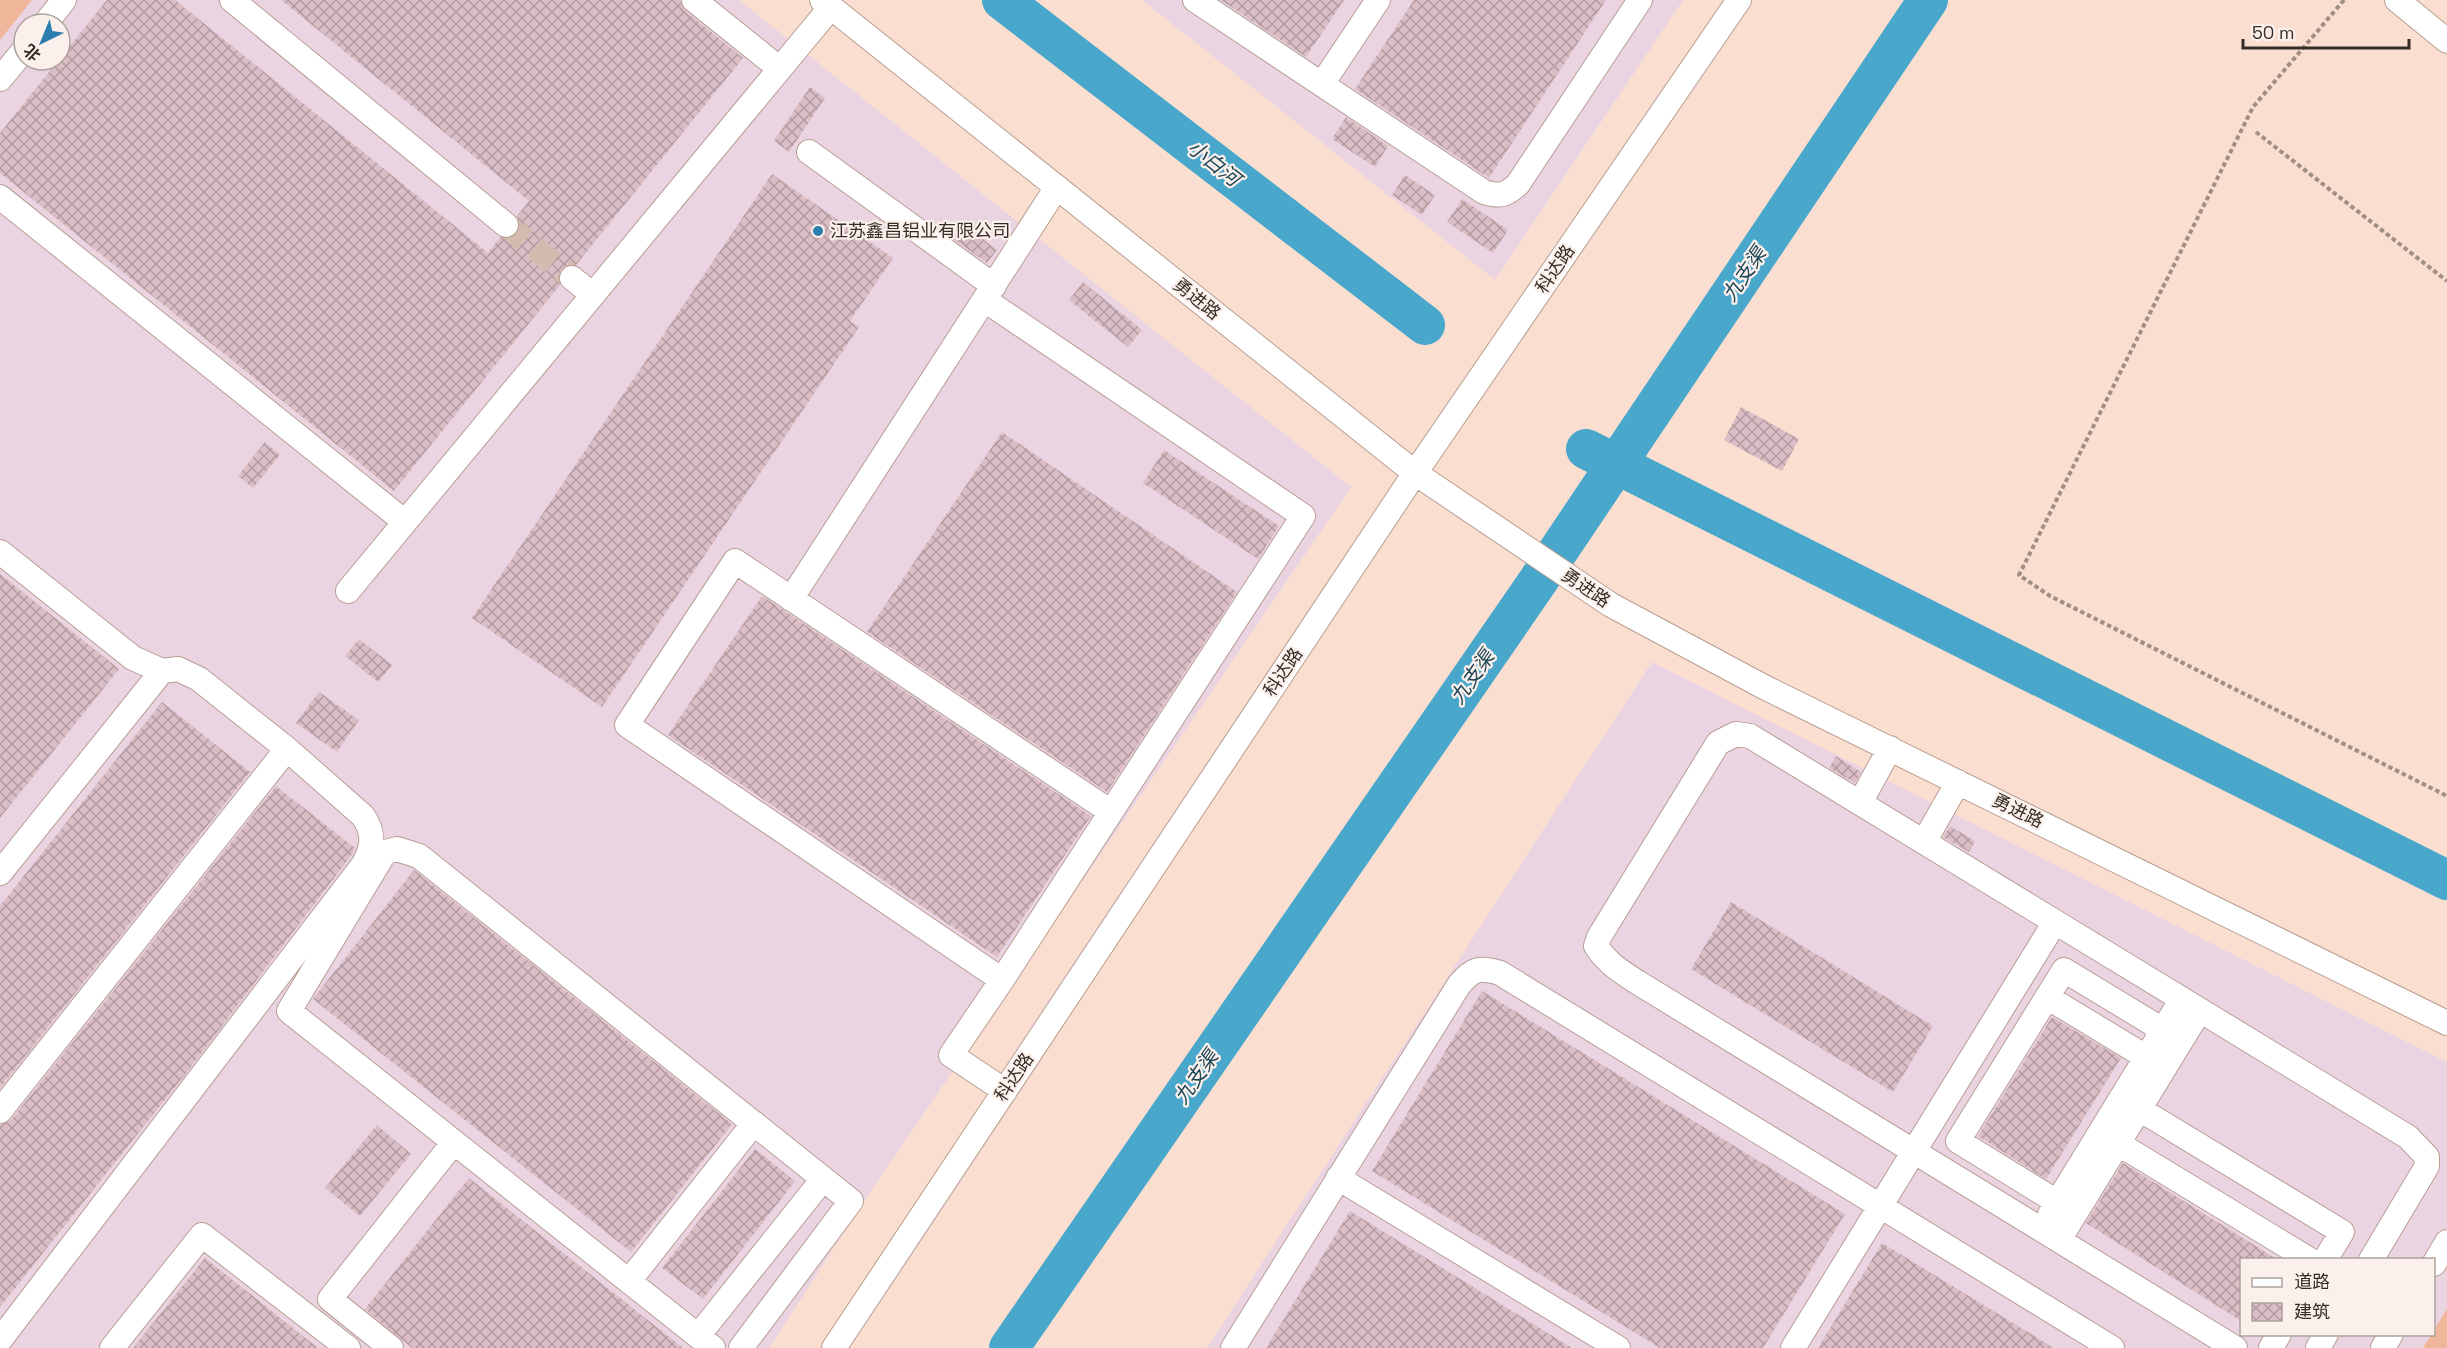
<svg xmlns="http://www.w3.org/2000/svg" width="2447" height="1348" font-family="'Space Grotesk','Noto Sans SC',sans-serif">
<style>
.industrial{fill:#ead4e2;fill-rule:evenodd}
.green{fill:#efb699}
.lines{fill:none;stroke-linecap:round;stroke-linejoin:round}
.river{stroke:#49a7cc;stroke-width:40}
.building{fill:url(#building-cross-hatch)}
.minor-tunnel{stroke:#d3bbaf;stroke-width:24;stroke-dasharray:24 12;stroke-linecap:butt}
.minor-casing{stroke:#b89e91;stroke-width:26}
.path{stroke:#a18e84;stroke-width:4;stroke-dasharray:4.5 3;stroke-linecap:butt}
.minor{stroke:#fff;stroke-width:24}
.poi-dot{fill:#2c7eae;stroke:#fbf0eb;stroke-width:2}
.labels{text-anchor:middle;stroke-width:4.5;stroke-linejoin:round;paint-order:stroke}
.poi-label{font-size:18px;fill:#362c27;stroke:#fbf0eb;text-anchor:start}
.street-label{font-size:18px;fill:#362c27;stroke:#fbf0eb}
.water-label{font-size:20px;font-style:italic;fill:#1e4757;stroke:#fbf0eb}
</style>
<defs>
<pattern id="building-cross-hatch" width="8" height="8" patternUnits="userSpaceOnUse" patternTransform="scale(1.5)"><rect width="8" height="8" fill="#dbbdc6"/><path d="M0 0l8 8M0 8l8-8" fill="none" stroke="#b29aa1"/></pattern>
</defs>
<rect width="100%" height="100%" fill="#fadfd1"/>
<path class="industrial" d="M0,0H739L1351,487L867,1197L769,1348H0ZM24,24H60V60H24Z
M1142,0H1683L1495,280Z
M1652,662L2447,1062V1348H1207ZM2242,1260H2434V1334H2242Z"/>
<path class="green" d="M0,0H32L0,40Z
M2447,1309V1348H2423Z"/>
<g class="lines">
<path class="river" d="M1002,0L1425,325
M1586,449L2447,880
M1009,1348L1538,581L1928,0"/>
</g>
<path class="building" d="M107,0H175L488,253L500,237L510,238L517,234L520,227L517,216L529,201L281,0H680L685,11L743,58L576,265H567L561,270L558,276L560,285L394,491L0,173V133Z
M1221,0H1344L1306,57Z
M1414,0H1606L1489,178L1355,89Z
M810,87L825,98L789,152L774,141Z
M1346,117L1388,146L1375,167L1332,139Z
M772,174L893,258L850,321L859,327L602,707L472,618Z
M1405,175L1435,195L1422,215L1392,195Z
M1462,199L1508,230L1493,253L1447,222Z
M963,224L997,250L987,263L952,238Z
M1083,282L1142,330L1128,347L1069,300Z
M1741,407L1799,439L1782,471L1724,440Z
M1002,432L1237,592L1107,792L867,632Z
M265,442L280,455L253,488L238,476Z
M1164,450L1279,526L1258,559L1143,483Z
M0,574L119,669L0,818Z
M762,596L1091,816L997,957L668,735Z
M359,639L392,665L378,682L345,656Z
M319,692L359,720L337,752L296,723Z
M162,702L250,772L0,1088V906Z
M1836,756L1861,772L1855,783L1829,768Z
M276,786L355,848L353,853L187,1072L0,1307V1125L11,1120Z
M1950,826L1975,841L1969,852L1943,837Z
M414,870L732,1124L631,1252L313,999Z
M1731,902L1933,1026L1893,1092L1691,969Z
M1482,991L1845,1214L1763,1348H1660L1372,1171Z
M2052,1017L2121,1058L2046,1179L1978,1136Z
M377,1125L411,1154L360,1216L325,1188Z
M755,1149L795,1181L703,1299L662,1268Z
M2123,1163L2278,1260H2241V1321L2086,1223Z
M469,1178L683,1348H412L365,1309Z
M1350,1211L1572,1348H1266Z
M1882,1243L2054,1348H1818Z
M205,1258L318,1348H133Z"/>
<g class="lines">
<path class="minor-tunnel" d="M506,225L572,278"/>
<defs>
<path id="minor" d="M232,0L506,225
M694,0L780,69
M822,0L1415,473L1611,605L1764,687L2447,1023
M1195,0L1484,192C1500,197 1506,195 1518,184L1640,0
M2397,0L2447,41
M45,24L64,0
M0,79L24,50
M1322,84L1378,0
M809,152L994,286
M0,197L405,522
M572,278L593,295
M985,300L1303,516L1002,980L627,725L735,561L1111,812
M0,552L133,658L162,671L178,669L199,679L287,749L363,816C375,833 373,848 363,865L0,1340
M348,591L831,7
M791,599L1057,187
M1860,803L1890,748
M1924,842L1958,782
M0,873L162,671
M1002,980L951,1055L1005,1091
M2047,997L2146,1057
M2121,1098L2342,1232L2325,1260
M0,1111L287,749
M2104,1135L2310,1260
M1338,1178L1618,1348
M2057,1202L1958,1141L2064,970L2163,1030
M2050,1214L2182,999
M2059,1240L2200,1010
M2434,1264L2447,1242
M629,1281L754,1123
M698,1336L823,1179
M112,1348L202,1235L348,1348
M391,1348L330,1299L454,1142
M713,1348L289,1011L385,852L397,849L419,856L851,1201L741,1348
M834,1348L1415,473L1739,0
M1233,1348L1459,985C1473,968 1480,967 1500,973L2112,1348
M1793,1348L2055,922
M2235,1348L1637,982C1620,971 1607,963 1596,946L1599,937L1718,743L1736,734L1750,736L2408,1137L2427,1157V1166L2371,1260
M2271,1348L2279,1334
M2318,1348L2326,1334
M2383,1348L2391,1334"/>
</defs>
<use href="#minor" class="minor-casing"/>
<path class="path" d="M2344,0L2253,107L2019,575L2050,596L2447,796
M2256,132L2447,281"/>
<use href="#minor" class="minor"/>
</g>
<circle class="poi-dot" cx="818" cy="231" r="6"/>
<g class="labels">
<g class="poi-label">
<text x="830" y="237">江苏鑫昌铝业有限公司</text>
</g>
<g class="street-label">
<text transform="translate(1555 269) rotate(-56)" y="6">科达路</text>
<text transform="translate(1197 299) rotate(39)" y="6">勇进路</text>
<text transform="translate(1586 588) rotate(34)" y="6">勇进路</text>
<text transform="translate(1283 672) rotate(-56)" y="6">科达路</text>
<text transform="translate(2018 811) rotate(26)" y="6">勇进路</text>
<text transform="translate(1014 1077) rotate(-56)" y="6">科达路</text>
</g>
<g class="water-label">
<text transform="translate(1214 163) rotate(38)" y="7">小白河</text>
<text transform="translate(1744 274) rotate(-56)" y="7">九支渠</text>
<text transform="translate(1472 677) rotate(-55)" y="7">九支渠</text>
<text transform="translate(1196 1077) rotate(-55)" y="7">九支渠</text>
</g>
</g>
<rect x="2240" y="1258" width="195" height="78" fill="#fbf0eb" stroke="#aca29d" stroke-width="1.5"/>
<rect x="2252" y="1278" width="30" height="9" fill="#ffffff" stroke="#aca29d" stroke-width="1.5"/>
<text x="2294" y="1288" font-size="18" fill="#362c27">道路</text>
<rect x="2252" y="1303" width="30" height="18" fill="url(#building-cross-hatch)" stroke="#aca29d" stroke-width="1.5"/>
<text x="2294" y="1318" font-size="18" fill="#362c27">建筑</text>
<g transform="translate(42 42) rotate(223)"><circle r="28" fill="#fbf0eb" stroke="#aca29d" stroke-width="1.5"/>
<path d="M0-4.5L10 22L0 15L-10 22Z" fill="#2c7eae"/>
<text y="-9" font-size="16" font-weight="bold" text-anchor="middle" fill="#362c27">北</text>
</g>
<path d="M2243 39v9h166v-9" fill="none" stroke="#362c27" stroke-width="3"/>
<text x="2252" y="39" font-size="18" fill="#362c27" stroke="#fbf0eb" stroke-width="4.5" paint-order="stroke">50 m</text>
</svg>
